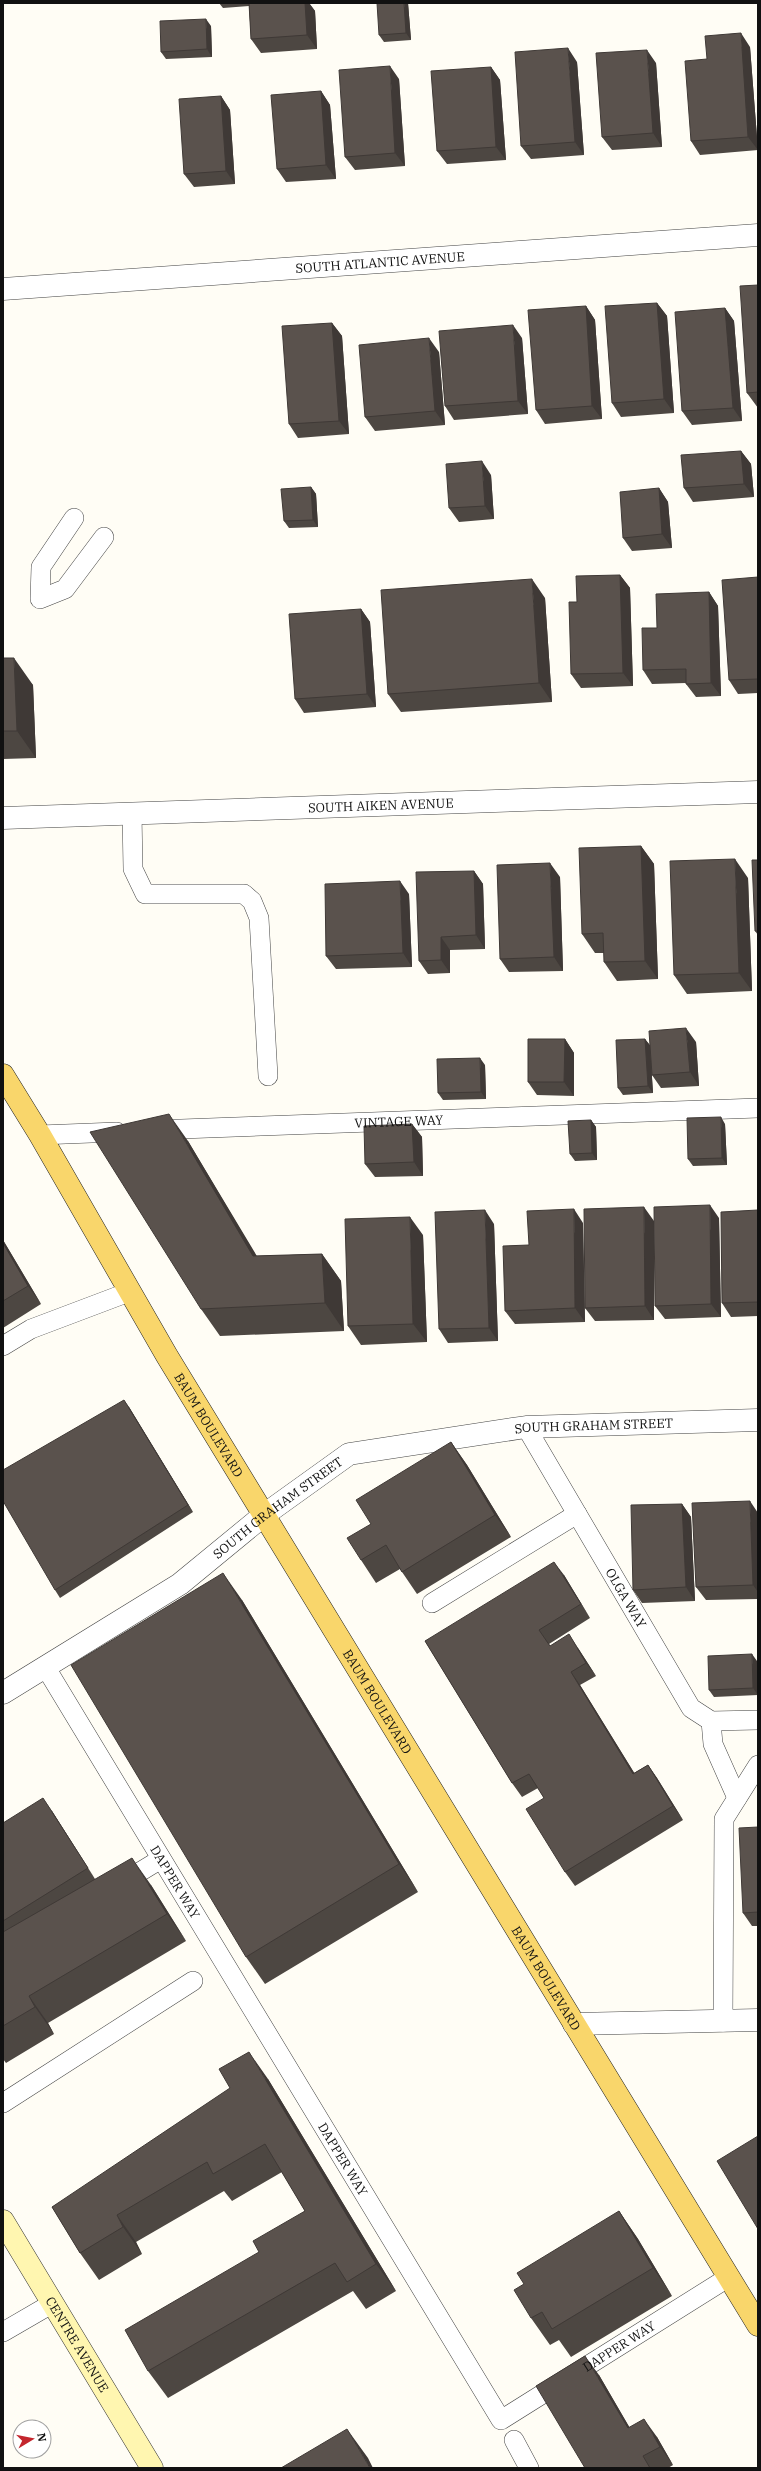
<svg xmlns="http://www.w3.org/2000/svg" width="761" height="2471" font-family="'IBM Plex Serif',serif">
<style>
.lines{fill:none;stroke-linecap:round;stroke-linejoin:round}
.lane-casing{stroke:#444;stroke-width:20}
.street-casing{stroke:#444;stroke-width:23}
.secondary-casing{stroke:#333;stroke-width:23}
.primary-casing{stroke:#222;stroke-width:23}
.lane{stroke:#fff;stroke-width:19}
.street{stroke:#fff;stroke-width:22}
.secondary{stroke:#fff6b0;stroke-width:22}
.primary{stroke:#f9d66b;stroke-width:22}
.wall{fill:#4d4742}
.shaded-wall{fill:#3f3936}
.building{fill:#5a524d;stroke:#3f3936}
.labels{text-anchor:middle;stroke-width:4;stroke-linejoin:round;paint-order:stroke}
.street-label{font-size:13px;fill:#111;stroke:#fff}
</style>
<rect width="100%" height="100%" fill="#fffdf5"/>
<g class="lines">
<defs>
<g id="lane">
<path d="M74,518L41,567L40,599L65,589L104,537"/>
<path d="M132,813L133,869L145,894H244L252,901L259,918L268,1076"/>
<path id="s1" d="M154,1130L758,1108"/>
<path d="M40,1135L117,1132"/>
<path d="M3,1346L31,1329L129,1292"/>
<path id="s2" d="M526,1427L691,1708L711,1721L758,1720"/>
<path d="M432,1603L577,1514"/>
<path id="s3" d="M46,1668L501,2420L729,2277"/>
<path d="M711,1721L713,1744L737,1798"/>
<path d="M120,1884L161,1859"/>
<path d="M723,2022L724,1819L758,1765"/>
<path d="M3,2103L193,1981"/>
<path d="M3,2332L53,2303"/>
<path d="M514,2440L529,2468"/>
</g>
<g id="street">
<path id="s4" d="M3,289L758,235"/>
<path id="s5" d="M3,818L758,792"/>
<path id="s6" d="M3,1693L180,1584L264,1515L349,1454L526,1427L758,1420"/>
<path d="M574,2024L758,2020"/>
</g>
<g id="secondary">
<path id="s7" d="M3,2221L152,2468"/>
</g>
<g id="primary">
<path id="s8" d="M3,1075L40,1135L167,1356L758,2325"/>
</g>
</defs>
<use href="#lane" class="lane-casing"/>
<use href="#street" class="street-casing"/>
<use href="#secondary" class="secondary-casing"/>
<use href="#primary" class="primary-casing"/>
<use href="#lane" class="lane"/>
<use href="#street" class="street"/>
<use href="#secondary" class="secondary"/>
<use href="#primary" class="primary"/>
</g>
<path class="wall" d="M219,3H309L315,11L317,49L261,53L251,39L249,6L223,8Z
M408,3L411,40L384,42L379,35Z
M211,26L212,57L166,59L161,52Z
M750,47L758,150L700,155L691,141L707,59Z
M577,62L584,155L531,159L521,146Z
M656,63L662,147L612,150L602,137Z
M491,67L500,80L506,160L447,164L437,151Z
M399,79L405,166L355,170L345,157Z
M321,91L330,105L336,179L286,182L277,169Z
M221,96L230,110L235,184L194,187L184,174Z
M758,285V408L747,393Z
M657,303L667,316L674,413L621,417L612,403Z
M586,306L595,320L602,419L545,424L536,410Z
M725,308L734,321L742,421L692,425L682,411Z
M332,323L342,336L349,434L298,438L289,424Z
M522,338L528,414L454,420L445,406Z
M439,352L445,425L375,431L365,417Z
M741,451L751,464L754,497L693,502L684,488Z
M491,475L494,519L459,522L449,508Z
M311,487L316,494L318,527L289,528L284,521Z
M659,488L668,502L672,548L632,551L623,538Z
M620,575L630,588L633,686L581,688L571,674L577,602Z
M758,577V693L738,694L729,680Z
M709,592L718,606L721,696L696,697L686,684V683L652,684L643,670L657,628Z
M545,598L552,702L401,712L388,694Z
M361,609L370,622L376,707L304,713L295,699Z
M3,658L33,685L36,758L3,759Z
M641,846L654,864L658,979L617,981L604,962V953H595L582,934Z
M758,860V935L755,931Z
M474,871L483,884L485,949L450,950V973L428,974L419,961Z
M560,877L563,971L509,972L500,959Z
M748,878L752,991L687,994L674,975Z
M409,894L412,967L336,969L326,956Z
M565,1039L574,1053V1096L537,1095L528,1082Z
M645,1039L650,1045L696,1042L699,1086L661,1088L652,1075L651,1063L653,1093L623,1095L618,1088Z
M485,1065L486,1099L443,1100L438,1093Z
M591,1120L596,1127L597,1160L575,1161L570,1154Z
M412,1124L422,1137L423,1176L375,1177L365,1164Z
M725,1124L727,1165L693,1166L688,1159Z
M188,1141L256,1256L322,1254L341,1281L344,1331L220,1336L201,1309Z
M758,1210V1316L731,1317L722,1303Z
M719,1218L721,1317L665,1319L655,1306Z
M654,1221V1320L595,1321L585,1308Z
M583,1223L585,1322L515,1324L505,1311Z
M494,1224L498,1341L448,1343L439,1329Z
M423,1235L427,1342L361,1345L348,1326Z
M3,1240L41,1304L3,1328Z
M129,1407L193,1512L60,1598L55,1590Z
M451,1442L467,1465L511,1537L417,1594L400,1569L376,1583L361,1560L371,1524Z
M682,1504L691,1517L695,1601L642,1603L633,1590Z
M758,1513V1599L706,1600L696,1587Z
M564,1575L590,1618L549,1644L550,1646L578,1648L596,1676L580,1685L634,1773L648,1765L657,1778L683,1820L575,1886L565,1872L544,1798L538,1788L522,1797L512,1783L425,1641Z
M242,1600L418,1892L265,1984L246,1957Z
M757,1661L758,1695L714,1697L709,1690Z
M52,1811L95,1879L151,1885L186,1941L48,2023L54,2034L6,2063L3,2059V1823Z
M758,1827V1926H752L743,1913Z
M268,2079L396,2291L366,2309L353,2291L168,2398L148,2371L259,2252L305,2211L282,2172L232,2201L224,2191L136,2242L142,2254L99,2280L80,2253L52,2207Z
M619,2211L638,2239L672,2296L571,2357L559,2340L550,2345L531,2318Z
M599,2375L629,2427L657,2437L673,2465L668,2468H585Z"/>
<path class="shaded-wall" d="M305,3H309L315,11L317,49L307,35Z
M404,3H408L411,40L406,33Z
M206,19L211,26L212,57L207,49Z
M741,33L750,47L758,150L748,137Z
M568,48L577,62L584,155L575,142Z
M647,50L656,63L662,147L653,133Z
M390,66L399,79L405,166L395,153Z
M491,67L500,80L506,160L496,147Z
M321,91L330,105L336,179L326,165Z
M221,96L230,110L235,184L226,171Z
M657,303L667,316L674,413L664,399Z
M586,306L595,320L602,419L592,406Z
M725,308L734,321L742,421L733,408Z
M332,323L342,336L349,434L339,421Z
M513,325L522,338L528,414L518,401Z
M429,338L439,352L445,425L435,411Z
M741,451L751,464L754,497L744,484Z
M482,461L491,475L494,519L485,506Z
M311,487L316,494L318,527L313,520Z
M659,488L668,502L672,548L662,534Z
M620,575L630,588L633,686L623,673Z
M532,579L545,598L552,702L539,683Z
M709,592L718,606L721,696L711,683Z
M361,609L370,622L376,707L367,694Z
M14,658L33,685L36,758L17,731Z
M641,846L654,864L658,979L645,961Z
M735,859L748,878L752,991L739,973Z
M550,863L560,877L563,971L554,957Z
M474,871L483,884L485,949L476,935Z
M400,881L409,894L412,967L403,953Z
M441,937L450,950V973L441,960Z
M686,1028L696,1042L699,1086L690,1072Z
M565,1039L574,1053V1096L564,1082Z
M645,1039L650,1046L653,1093L648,1086Z
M480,1058L485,1065L486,1099L481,1092Z
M169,1114L188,1141L273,1283L253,1256Z
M721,1117L725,1124L727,1165L722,1158Z
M591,1120L596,1127L597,1160L592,1153Z
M412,1124L422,1137L423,1176L414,1162Z
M710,1205L719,1218L721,1317L711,1304Z
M644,1207L654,1221V1320L645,1306Z
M574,1209L583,1223L585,1322L575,1308Z
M485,1210L494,1224L498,1341L489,1328Z
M410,1217L423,1235L427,1342L413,1324Z
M3,1240L41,1304L28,1286L3,1243Z
M322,1254L341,1281L344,1331L325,1303Z
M124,1400L129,1407L193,1512L188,1505Z
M451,1442L467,1465L511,1537L495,1515Z
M750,1501L758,1513V1592L753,1585Z
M682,1504L691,1517L695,1601L686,1587Z
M554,1562L564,1575L590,1618Z
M223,1573L242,1600L418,1892L399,1864Z
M569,1634L596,1676L586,1663Z
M752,1654L757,1661L758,1695L753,1688Z
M571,1672L580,1685L643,1787L633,1774Z
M648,1765L657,1778L683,1820L673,1806Z
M43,1798L52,1811L97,1882Z
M132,1858L151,1885L186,1941L167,1914Z
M29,1996L48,2023L54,2034L35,2007Z
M249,2052L268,2079L396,2291L376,2264Z
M619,2211L638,2239L672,2296L653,2268Z
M117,2215L136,2242L142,2254L123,2227Z
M585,2356L599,2375L641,2447L628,2428Z
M644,2419L657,2437L673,2465L660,2447Z
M347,2429L368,2458L373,2468H370Z"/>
<path class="building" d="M249,3H305L307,35L251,39Z
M377,3H404L406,33L379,35Z
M206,19L207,49L161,52L160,21Z
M741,33L748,137L691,141L685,61L707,59L705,36Z
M568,48L575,142L521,146L515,52Z
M647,50L653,133L602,137L596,53Z
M390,66L395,153L345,157L339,70Z
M491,67L496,147L437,151L431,71Z
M321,91L326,165L277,169L271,95Z
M221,96L226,171L184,174L179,99Z
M758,285V392L747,393L740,286Z
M657,303L664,399L612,403L605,306Z
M586,306L592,406L536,410L528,310Z
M725,308L733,408L682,411L675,312Z
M332,323L339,421L289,424L282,326Z
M513,325L518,401L445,406L439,331Z
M429,338L435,411L365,417L359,345Z
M741,451L744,484L684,488L681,455Z
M482,461L485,506L449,508L446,464Z
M311,487L313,520L284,521L281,489Z
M659,488L662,534L623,538L620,492Z
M620,575L623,673L571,674L569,602H577L576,576Z
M758,577V679L729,680L722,580Z
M532,579L539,683L388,694L381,590Z
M709,592L711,683L686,684V669L643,670L642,628H657L656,594Z
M361,609L367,694L295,699L289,614Z
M3,658H14L17,731H3Z
M641,846L645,961L604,962L603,933L582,934L579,848Z
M735,859L739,973L674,975L670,861Z
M752,860H758V931H755Z
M550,863L554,957L500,959L497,865Z
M474,871L476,935L441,937V960L419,961L416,872Z
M400,881L403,953L326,956L325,884Z
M686,1028L690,1072L652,1075L649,1031Z
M528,1039H565L564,1082H528Z
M645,1039L648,1086L618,1088L616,1040Z
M480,1058L481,1092L438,1093L437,1059Z
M169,1114L253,1256L322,1254L325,1303L201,1309L90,1132Z
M721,1117L722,1158L688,1159L687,1118Z
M591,1120L592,1153L570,1154L568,1121Z
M412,1124L414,1162L365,1164L364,1126Z
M710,1205L711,1304L655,1306L654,1207Z
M644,1207L645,1306L585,1308L584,1209Z
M574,1209L575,1308L505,1311L503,1246L529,1245L527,1211Z
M485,1210L489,1328L439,1329L435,1212Z
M758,1210V1302L722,1303L721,1212Z
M410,1217L413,1324L348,1326L345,1219Z
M3,1243L28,1286L3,1301Z
M124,1400L188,1505L55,1590L3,1501V1470Z
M451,1442L495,1515L402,1572L386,1545L361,1560L347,1538L371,1524L356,1500Z
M750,1501L753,1585L696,1587L692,1503Z
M682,1504L686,1587L633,1590L631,1505Z
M554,1562L581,1604L539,1630L550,1646L569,1634L586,1663L571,1672L633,1774L648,1765L673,1806L565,1872L526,1809L544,1798L529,1774L512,1783L425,1641Z
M223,1573L399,1864L246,1957L71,1665Z
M752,1654L753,1688L709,1690L708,1656Z
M43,1798L88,1868L3,1921V1823Z
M758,1827V1912L743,1913L739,1828Z
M132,1858L167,1914L29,1996L35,2007L3,2026V1932Z
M249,2052L376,2264L347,2282L335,2263L148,2371L125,2330L259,2252L253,2241L305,2211L265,2144L213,2174L207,2162L117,2215L123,2227L80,2253L52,2207L230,2088L219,2069Z
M758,2136V2229L717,2161Z
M619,2211L653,2268L552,2329L542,2312L531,2318L514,2290L524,2284L517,2273Z
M585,2356L628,2428L644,2419L660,2447L643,2456L650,2468H585L536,2386Z
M347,2429L370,2468H281Z"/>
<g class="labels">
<g class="street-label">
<text dy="5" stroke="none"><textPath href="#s4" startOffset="378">SOUTH ATLANTIC AVENUE</textPath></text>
<text dy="5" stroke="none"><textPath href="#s5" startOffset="378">SOUTH AIKEN AVENUE</textPath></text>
<text dy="5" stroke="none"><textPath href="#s1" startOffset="245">VINTAGE WAY</textPath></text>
<text dy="5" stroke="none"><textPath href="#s8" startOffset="406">BAUM BOULEVARD</textPath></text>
<text dy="5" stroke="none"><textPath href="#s6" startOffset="668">SOUTH GRAHAM STREET</textPath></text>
<text dy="5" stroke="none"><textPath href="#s6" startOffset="332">SOUTH GRAHAM STREET</textPath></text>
<text dy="5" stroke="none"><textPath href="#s2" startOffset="198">OLGA WAY</textPath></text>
<text dy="5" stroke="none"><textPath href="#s8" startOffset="730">BAUM BOULEVARD</textPath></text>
<text dy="5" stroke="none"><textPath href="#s3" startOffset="250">DAPPER WAY</textPath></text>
<text dy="5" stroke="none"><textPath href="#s8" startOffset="1054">BAUM BOULEVARD</textPath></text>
<text dy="5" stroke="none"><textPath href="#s3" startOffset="574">DAPPER WAY</textPath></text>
<text dy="5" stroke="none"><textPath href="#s7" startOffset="144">CENTRE AVENUE</textPath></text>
<text dy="5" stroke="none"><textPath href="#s3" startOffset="1018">DAPPER WAY</textPath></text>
</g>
</g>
<rect width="761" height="2471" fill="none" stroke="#111111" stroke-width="8"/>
<g transform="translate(32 2439) rotate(80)"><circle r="19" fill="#ffffff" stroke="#a0a0a0"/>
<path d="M0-3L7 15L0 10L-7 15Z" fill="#c4262e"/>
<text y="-6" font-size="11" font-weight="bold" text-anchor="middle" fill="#111111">N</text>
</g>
</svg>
